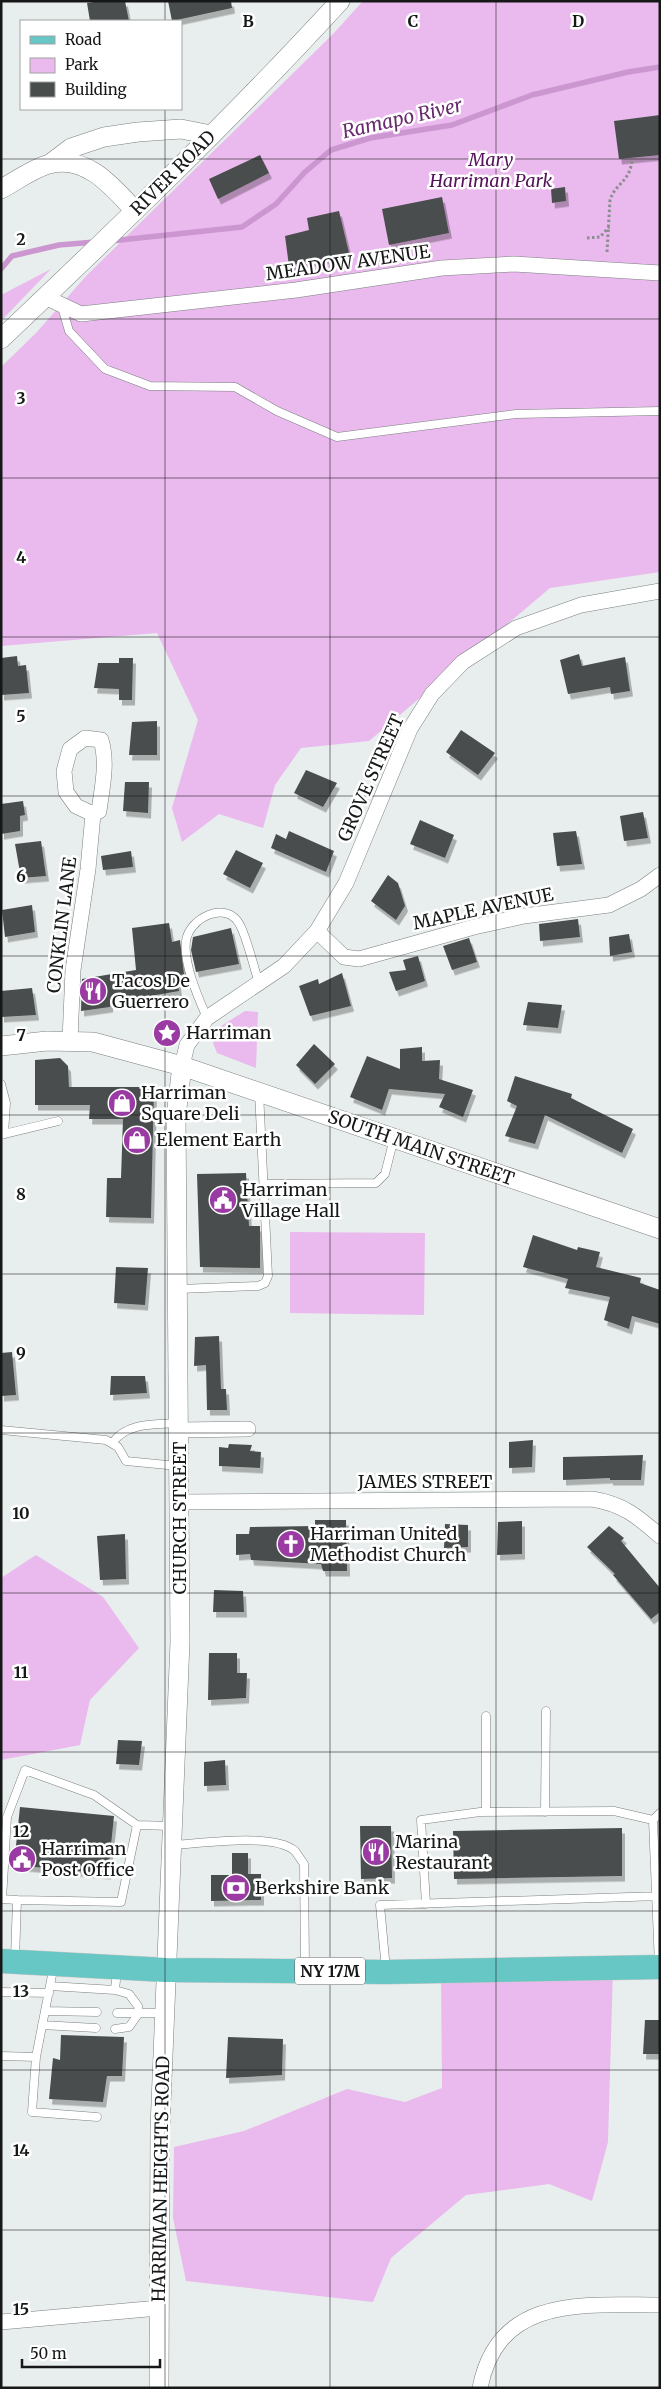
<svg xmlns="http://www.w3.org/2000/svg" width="661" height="2389" font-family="Merriweather,serif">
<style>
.green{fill:#eab9ee}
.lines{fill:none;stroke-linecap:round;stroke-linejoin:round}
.stream{stroke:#cc97d0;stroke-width:5.5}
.building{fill:#494e4d;filter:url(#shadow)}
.service-casing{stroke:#7b807f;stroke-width:9}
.minor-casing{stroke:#7b807f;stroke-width:16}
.tertiary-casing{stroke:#7b807f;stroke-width:20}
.primary-casing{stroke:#c7c8c8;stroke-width:25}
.path{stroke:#8a8e8e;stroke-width:3;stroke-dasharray:2.5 2.5;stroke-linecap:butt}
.service{stroke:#fff;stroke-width:8}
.minor{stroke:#fff;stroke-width:15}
.tertiary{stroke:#fff;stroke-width:19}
.primary{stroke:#67c7c4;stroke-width:24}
.grid{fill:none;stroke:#161818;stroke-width:1;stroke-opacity:0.55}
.labels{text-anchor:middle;stroke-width:5;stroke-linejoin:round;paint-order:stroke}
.shield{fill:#fff;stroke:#5c5d5d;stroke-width:1}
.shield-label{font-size:16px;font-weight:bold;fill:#161818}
.park-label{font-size:18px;font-style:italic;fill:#531259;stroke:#fff}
.street-label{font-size:18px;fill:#161818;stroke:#fff}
.poi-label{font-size:18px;fill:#161818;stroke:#fff;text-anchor:start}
.water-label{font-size:19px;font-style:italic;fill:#69296f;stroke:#fff}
.grid-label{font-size:16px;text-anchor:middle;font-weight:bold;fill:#161818;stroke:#fff;stroke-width:5;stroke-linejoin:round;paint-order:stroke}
</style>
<defs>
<filter id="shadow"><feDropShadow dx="3" dy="5.5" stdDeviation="0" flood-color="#0004"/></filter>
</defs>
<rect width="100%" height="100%" fill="#e8eeed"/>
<path class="green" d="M363,1H660V572L550,588L369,741L301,748L275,785L263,828L219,814L182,842L172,808L198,720L157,633L1,646V367L36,333L86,276L332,35Z
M51,269L1,321V295Z
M245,1011L258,1012L256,1068L217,1053L213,1043L221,1026Z
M290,1232L425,1233L424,1315L290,1313Z
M36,1555L103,1597L139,1648L90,1700L80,1745L1,1760V1578Z
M613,1968L608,2142L592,2201L549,2184L466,2195L391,2258L373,2302L186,2281L173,2218L174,2147L244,2131L347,2089L405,2102L442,2088L441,1971Z"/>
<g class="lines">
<path class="stream" d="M111,241L242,227L276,204L305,172L331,150L370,138L452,125L532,95L628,72L660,67
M1,269L12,256L59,245L95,242"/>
</g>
<path class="building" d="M101,1H125L129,21H90L87,3Z
M168,1H231L232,8L172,21Z
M660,115V155L619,159L614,121Z
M260,155L269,173L218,199L209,179Z
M565,187L566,201L552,203L551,189Z
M442,197L449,233L389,245L382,209Z
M339,211L349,253L289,266L285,236L309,230L307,218Z
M579,654L582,666L625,657L630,691L611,694L610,687L568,694L560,660Z
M17,656L18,666L26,665L29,693L1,695V658Z
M119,658H133L132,700H119V689L94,688L98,663H119Z
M157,721V755H129L132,722Z
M461,730L495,753L478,775L446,752Z
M306,770L337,783L323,807L294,793Z
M125,782H149L148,813L123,811Z
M23,801L25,815L20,816V831L1,834V804Z
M643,812L648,838L624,841L620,816Z
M420,820L454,835L445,858L410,844Z
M289,831L334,851L326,872L271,848L276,834L286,839Z
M576,831L582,864L557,866L553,833Z
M41,841L46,876L21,878L15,844Z
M236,850L263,863L250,888L223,874Z
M131,851L133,867L103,870L101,856Z
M388,875L398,883L405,906L396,920L371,901Z
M32,905L35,932L5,937L2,910Z
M578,919L580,937L540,941L539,924Z
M169,923L172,942L180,940L184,974L177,976L179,991L110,1003V1007L81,1011L82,979L136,970L132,928Z
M231,928L239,964L196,972L191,950L193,937Z
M629,934L632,952L610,956L609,937Z
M469,938L477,962L452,970L443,946Z
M418,956L425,981L396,991L389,972L406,970L403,960Z
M342,973L351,1006L310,1016L299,986L318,979L319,984Z
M32,988L36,1015L1,1017V991Z
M528,1002L562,1005L558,1028L523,1025Z
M314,1044L335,1064L315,1084L296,1065Z
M422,1047V1061L440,1060L439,1079L473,1090L463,1117L439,1107L445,1094L389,1089L382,1110L350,1097L367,1056L400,1069V1049Z
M60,1058L68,1066L69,1087H154L151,1218L106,1217L107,1178H121L123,1119H89L90,1105H35V1060Z
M515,1076L572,1094L571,1098L633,1129L622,1153L545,1115L535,1144L505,1136L517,1106L507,1101Z
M246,1173L249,1226H260V1268L200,1267L197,1174Z
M533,1235L577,1250L578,1247L600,1252L596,1267L641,1278L640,1283L660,1290V1324L632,1316L629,1329L604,1320L610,1297L565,1288L568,1279L523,1267Z
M116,1267L148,1268L145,1305L114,1303Z
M219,1336L221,1389H226L227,1410H207L206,1365L194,1366L195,1337Z
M12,1352L16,1395L1,1396V1353Z
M111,1376H145L147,1393L110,1395Z
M533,1440L532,1467L509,1468V1442Z
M229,1444L252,1445L250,1451L261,1452L260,1468L219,1466V1447L228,1448Z
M643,1455L641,1480H610V1478L563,1480V1457Z
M315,1520H346L347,1571H323L321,1564L251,1560L250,1554L236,1555V1534H249L250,1527L315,1526Z
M522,1521V1554L497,1555L498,1522Z
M445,1524L468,1525V1547L444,1548Z
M609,1526L624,1538L621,1541L660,1588V1612L651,1619L613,1575L615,1574L587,1547Z
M125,1534L126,1579L100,1580L97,1536Z
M214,1590L243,1591L244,1612H213Z
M209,1653H237V1673H247L246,1698L208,1700Z
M118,1740L142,1741L139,1765L116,1764Z
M225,1760L226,1785L204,1786V1762Z
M20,1807L114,1816L108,1874L14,1865Z
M360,1826H391L392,1878L361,1879Z
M622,1828V1876L454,1879L453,1831Z
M232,1853H248V1874H261V1900L211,1901V1875H232Z
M645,2020H660V2054H643Z
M61,2035L124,2037L122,2076H107L103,2102L49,2099L53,2058L60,2060Z
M228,2037L283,2039L282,2075L226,2078Z"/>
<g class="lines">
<defs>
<path id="service" d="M62,307L69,331L105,369L150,386L235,387L277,411L337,437L516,414L660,411
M207,1018C198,997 183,963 186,941C189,918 227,899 240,925C248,941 253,965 259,983
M1,1084L6,1103L4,1134L58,1121
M264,1184L376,1183L385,1174L394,1138
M179,1289L258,1286L265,1283L268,1276L259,1092
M1,1430L106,1440L118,1447L126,1461L178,1466
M113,1442C128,1422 154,1425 177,1423
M486,1812V1716
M545,1812L546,1711
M171,1845C200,1844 274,1832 295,1851C298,1855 301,1860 304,1864L305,1968
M17,1900L121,1902L137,1825
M426,1904L421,1820L480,1812L614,1811L653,1820
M15,1959L17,1900L2,1899L7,1817L25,1770L94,1795L137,1825L172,1826
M659,1965L653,1820L660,1813
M386,1970L380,1905L660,1896
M50,1986L115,1990L117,1970
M115,1990L129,1994L138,2006L139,2013H163
M1,1992L49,1993
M45,2011L97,2012
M117,2013H139
M42,2025L96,2028
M115,2029L129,2027L139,2013
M1,2056L36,2057L54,1965
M36,2057L32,2112L97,2117"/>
<path id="minor" d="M45,297L81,314L296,290L442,268L514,264L660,273
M85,738L101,740C108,763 102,788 99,811L93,814L76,806L66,792L64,771L70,749Z
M317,931L344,957L359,959L474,927L524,916L609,905L641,889L660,875
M70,1040L73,970L88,869L93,814
M182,1066L187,1045L207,1018L284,966L317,931L346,883L410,729L432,694L463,662L516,628L581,605L660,591
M180,1430L248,1429
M180,1502L592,1499C623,1504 637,1516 660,1536
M1,2322L159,2308
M480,2388C498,2294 586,2305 660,2305"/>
<path id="tertiary" d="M50,164L71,148L104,137L138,132L181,129L211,135
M1,189C16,181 32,169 49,164C86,154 113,187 135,211
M1,339C117,229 232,119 340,1
M1,1046L47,1041L93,1042L182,1066L660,1229
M159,2388L160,2128L180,1642L176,1116L182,1066"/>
<path id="primary" d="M1,1961L166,1970L386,1972L660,1967"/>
</defs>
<use href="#service" class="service-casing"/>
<use href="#minor" class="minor-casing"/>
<use href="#tertiary" class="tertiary-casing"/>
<use href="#primary" class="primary-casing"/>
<path class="path" d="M587,238L600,237L609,227
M607,252L610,200C616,182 631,182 632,158"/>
<use href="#service" class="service"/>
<use href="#minor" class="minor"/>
<use href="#tertiary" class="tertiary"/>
<use href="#primary" class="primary"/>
</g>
<path class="grid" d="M165,1V21M330,1V2388M496,1V2388M165,109V2388M1,159H660M1,319H660M1,478H660M1,637H660M1,796H660M1,956H660M1,1115H660M1,1274H660M1,1433H660M1,1593H660M1,1752H660M1,1911H660M1,2070H660M1,2230H660"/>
<defs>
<symbol id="restaurant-disc" viewBox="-11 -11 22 22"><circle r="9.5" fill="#9a3aa3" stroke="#fff"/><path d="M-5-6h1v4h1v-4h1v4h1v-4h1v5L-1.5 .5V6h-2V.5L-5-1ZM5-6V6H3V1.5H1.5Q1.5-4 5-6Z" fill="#fff"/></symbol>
<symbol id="sight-disc" viewBox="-11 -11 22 22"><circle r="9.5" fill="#9a3aa3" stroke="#fff"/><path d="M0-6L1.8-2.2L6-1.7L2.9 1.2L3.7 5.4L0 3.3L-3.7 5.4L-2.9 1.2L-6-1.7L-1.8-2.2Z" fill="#fff"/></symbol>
<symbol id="shop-disc" viewBox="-11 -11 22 22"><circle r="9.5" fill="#9a3aa3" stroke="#fff"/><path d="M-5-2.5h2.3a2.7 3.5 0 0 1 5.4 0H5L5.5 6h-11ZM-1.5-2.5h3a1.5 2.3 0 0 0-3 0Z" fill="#fff"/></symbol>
<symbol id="civic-disc" viewBox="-11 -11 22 22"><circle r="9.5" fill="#9a3aa3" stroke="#fff"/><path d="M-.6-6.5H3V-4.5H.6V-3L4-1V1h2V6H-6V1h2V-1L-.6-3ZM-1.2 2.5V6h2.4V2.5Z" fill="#fff"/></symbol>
<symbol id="church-disc" viewBox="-11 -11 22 22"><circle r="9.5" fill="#9a3aa3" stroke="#fff"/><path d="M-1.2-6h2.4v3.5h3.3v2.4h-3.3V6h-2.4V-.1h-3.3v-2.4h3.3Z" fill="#fff"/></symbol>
<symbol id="bank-disc" viewBox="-11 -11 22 22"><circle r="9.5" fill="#9a3aa3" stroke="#fff"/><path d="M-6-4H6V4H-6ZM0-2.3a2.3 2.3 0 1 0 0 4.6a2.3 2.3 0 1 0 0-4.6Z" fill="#fff"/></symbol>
</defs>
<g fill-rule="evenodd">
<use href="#restaurant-disc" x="77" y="975" width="32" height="32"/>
<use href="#sight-disc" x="151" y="1017" width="32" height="32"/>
<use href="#shop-disc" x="106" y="1087" width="32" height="32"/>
<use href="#shop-disc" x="121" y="1124" width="32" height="32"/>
<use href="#civic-disc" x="207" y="1184" width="32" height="32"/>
<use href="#church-disc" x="275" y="1528" width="32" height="32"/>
<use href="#restaurant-disc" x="360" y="1836" width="32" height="32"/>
<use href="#civic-disc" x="6" y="1843" width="32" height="32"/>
<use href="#bank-disc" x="220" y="1872" width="32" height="32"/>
</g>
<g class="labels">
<rect class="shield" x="295" y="1957.5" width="70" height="27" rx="4"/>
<g class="shield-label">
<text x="330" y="1977">NY 17M</text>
</g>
<g class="park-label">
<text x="491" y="166">Mary<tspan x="491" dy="21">Harriman Park</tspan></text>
</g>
<g class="street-label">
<text transform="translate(173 173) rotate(-45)" y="6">RIVER ROAD</text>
<text transform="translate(348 263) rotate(-8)" y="6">MEADOW AVENUE</text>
<text transform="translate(371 778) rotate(-66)" y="6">GROVE STREET</text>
<text transform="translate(483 909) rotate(-12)" y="6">MAPLE AVENUE</text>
<text transform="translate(62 925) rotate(-83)" y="6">CONKLIN LANE</text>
<text transform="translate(421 1148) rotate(19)" y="6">SOUTH MAIN STREET</text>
<text x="425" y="1488">JAMES STREET</text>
<text transform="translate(180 1518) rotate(-90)" y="6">CHURCH STREET</text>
<text transform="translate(161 2179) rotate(-89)" y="6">HARRIMAN HEIGHTS ROAD</text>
</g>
<g class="poi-label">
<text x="112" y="987">Tacos De<tspan x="112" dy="21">Guerrero</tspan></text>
<text x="186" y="1039">Harriman</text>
<text x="141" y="1099">Harriman<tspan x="141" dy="21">Square Deli</tspan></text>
<text x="156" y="1146">Element Earth</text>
<text x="242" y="1196">Harriman<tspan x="242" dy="21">Village Hall</tspan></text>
<text x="310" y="1540">Harriman United<tspan x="310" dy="21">Methodist Church</tspan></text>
<text x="395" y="1848">Marina<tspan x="395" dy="21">Restaurant</tspan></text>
<text x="41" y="1855">Harriman<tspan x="41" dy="21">Post Office</tspan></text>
<text x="255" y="1894">Berkshire Bank</text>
</g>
<g class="water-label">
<text transform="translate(402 118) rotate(-13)" y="7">Ramapo River</text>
</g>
</g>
<g class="grid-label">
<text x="248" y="27">B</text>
<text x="413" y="27">C</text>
<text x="578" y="27">D</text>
<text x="21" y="245">2</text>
<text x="21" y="404">3</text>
<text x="21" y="563">4</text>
<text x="21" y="722">5</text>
<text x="21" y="882">6</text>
<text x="21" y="1041">7</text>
<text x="21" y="1200">8</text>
<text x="21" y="1359">9</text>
<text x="21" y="1519">10</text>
<text x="21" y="1678">11</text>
<text x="21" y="1837">12</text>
<text x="21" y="1997">13</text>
<text x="21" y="2156">14</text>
<text x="21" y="2315">15</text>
</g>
<rect width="661" height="2389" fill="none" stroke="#161818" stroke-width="5"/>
<rect x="20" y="20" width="162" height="90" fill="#ffffff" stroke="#a2a3a3"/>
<rect x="30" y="36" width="25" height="8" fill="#67c7c4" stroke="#a2a3a3"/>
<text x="65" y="45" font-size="15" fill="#161818">Road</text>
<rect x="30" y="58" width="25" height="15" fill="#eab9ee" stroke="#a2a3a3"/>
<text x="65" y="70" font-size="15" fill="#161818">Park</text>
<rect x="30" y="82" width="25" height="15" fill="#494e4d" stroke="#a2a3a3"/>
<text x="65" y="95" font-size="15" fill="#161818">Building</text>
<path d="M22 2359v8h138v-8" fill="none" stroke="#161818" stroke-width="2.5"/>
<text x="30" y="2359" font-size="15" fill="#161818" stroke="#ffffff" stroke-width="4" paint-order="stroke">50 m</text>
</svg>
